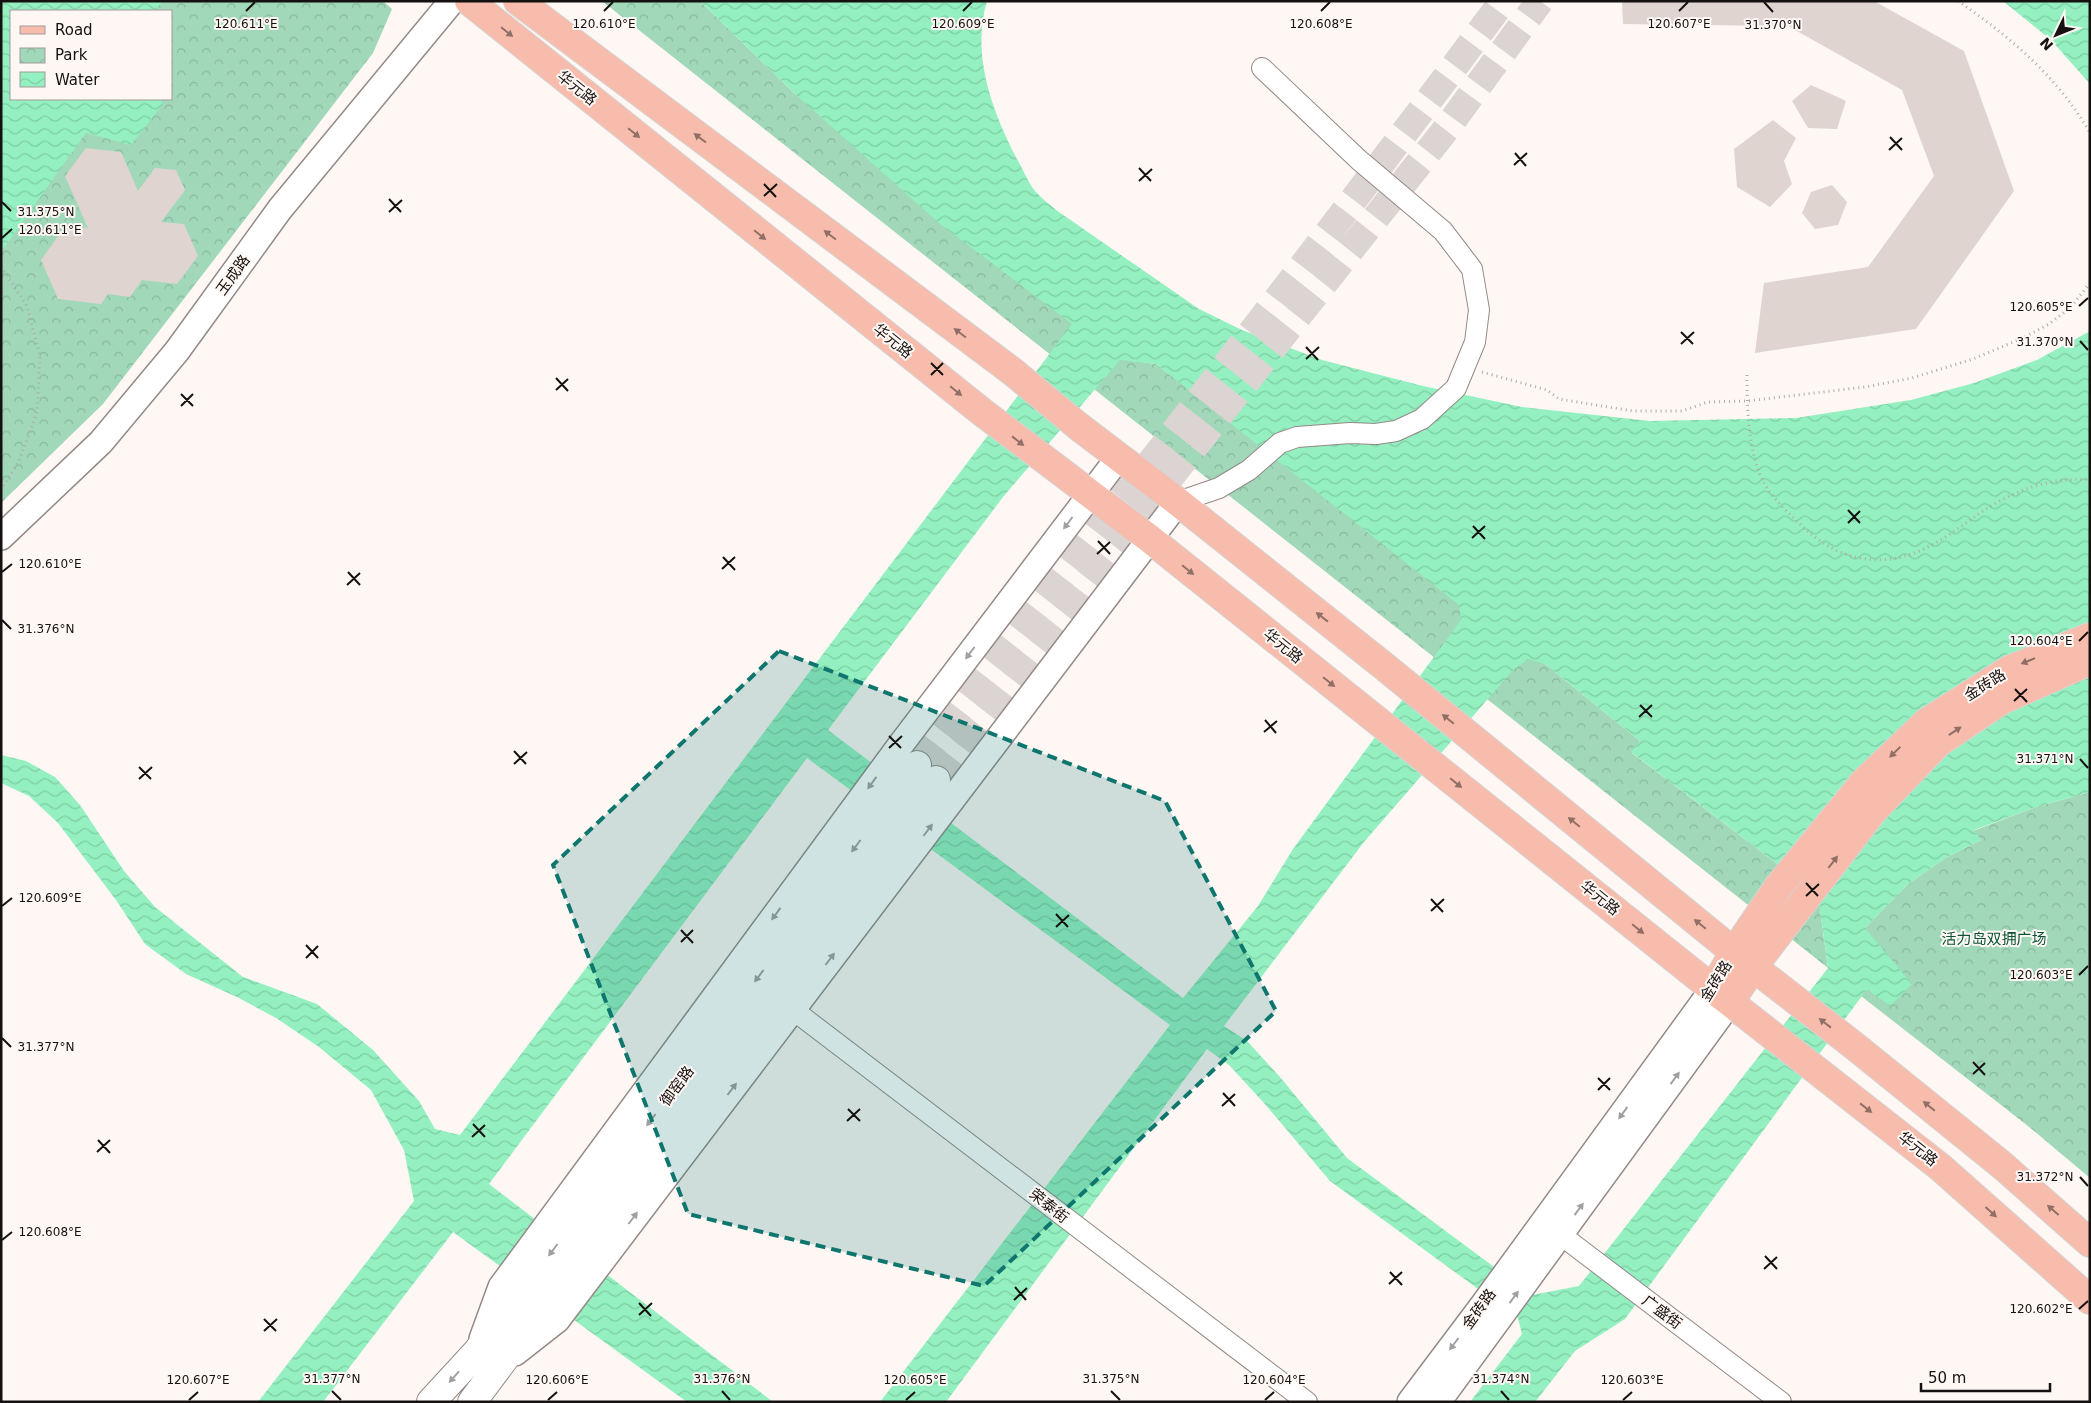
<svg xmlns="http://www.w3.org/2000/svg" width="2091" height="1403" font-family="'DejaVu Sans','Noto Sans SC',sans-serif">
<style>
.park{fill:url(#park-crowns);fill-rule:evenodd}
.water{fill:url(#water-waves);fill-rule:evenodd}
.building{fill:#e0d4d1}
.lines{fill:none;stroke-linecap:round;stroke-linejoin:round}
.secondary-tunnel{stroke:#dbd4d2;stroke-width:28;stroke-dasharray:28 14;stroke-linecap:butt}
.minor-casing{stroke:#948986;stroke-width:22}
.tertiary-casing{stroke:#948986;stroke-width:28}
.secondary-casing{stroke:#948986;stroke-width:30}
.primary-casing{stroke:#d5d4d4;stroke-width:30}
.path{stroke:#b0aaa8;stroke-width:3;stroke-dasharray:1 4;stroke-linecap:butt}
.minor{stroke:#fff;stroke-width:20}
.tertiary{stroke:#fff;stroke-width:25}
.secondary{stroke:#fff;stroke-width:28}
.primary{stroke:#f7bcac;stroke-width:28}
.path-bridge{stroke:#b0aaa8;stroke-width:3;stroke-dasharray:1 4;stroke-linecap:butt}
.oneway{fill:#916f66}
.oneway2{fill:#a1a09f}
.marked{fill:#0f766e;fill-opacity:0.2;stroke:#0f766e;stroke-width:4;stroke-dasharray:10 6;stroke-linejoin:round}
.ticks{fill:none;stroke:#151110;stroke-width:2}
.labels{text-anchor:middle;stroke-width:4;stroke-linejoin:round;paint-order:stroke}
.street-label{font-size:15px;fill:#151110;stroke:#fef7f4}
.park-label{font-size:15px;fill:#095436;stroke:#fef7f4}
.ticks-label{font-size:12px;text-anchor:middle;fill:#151110;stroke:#fef7f4;stroke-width:4;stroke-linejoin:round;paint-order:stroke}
</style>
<defs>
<pattern id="park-crowns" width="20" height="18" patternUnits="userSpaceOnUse" patternTransform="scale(1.25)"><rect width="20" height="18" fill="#a0d8b9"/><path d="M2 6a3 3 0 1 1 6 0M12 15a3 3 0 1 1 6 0" fill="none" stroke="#89b89e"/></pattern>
<pattern id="water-waves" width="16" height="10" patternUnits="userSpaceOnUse" patternTransform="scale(1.25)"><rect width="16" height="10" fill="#94f0c0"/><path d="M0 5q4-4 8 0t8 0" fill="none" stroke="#7fcda4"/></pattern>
</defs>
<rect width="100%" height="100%" fill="#fef7f4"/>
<path class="park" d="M1,1H383L392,9L373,53L103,404L1,503ZM11,11H171V99H11Z
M602,1H700L794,93L1120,359L1156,364L1545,664L1640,741L1632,753L1818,895L1828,968Z
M2090,792V1178L2028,1126L1861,996L1868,988L1865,928L1907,885L1945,858L1981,840L1973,831L2036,807Z"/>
<path class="water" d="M1,1H163L155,11H11V99H161L163,104L131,145L86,133L1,252Z
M700,1H987C971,55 992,111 1017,159C1023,169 1028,183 1036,192C1042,199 1050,204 1056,210L1199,309L1242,330L1322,360L1423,386L1522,407L1650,421L1796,418L1911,400L1974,383L2037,360L2090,331V792L2036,807L1974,830L1981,840L1945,858L1907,885L1865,928L1912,984L1890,1006L1867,989L1625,1319L1575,1351L1535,1402H1470L1522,1334L1518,1318L1330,1181L1264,1103L1229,1065L1207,1049L946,1402H880L1170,1025L807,758L489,1184L773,1402H687L453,1232L323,1402H258L414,1201L404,1150L371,1090L319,1047L276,1018L237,997L186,974L145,944L116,900L58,823L29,796L1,783V755L26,761L55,777L80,805L124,871L155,907L243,977L317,1004L373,1050L419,1101L435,1129L460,1135L1072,324L939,223L794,93ZM1120,360L1156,364L1459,605L1461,620L1293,849L1258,906L1183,998L828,730L1003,497ZM1528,659L1545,664L1640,741L1631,752L1818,895L1828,968L1579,1286L1532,1295L1347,1158L1280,1077L1247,1041L1224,1026L1364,842L1513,670Z
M2003,1H2090V84L2051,40Z"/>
<path class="building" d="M1622,1H1874L1964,51L2014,191L1916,329L1755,353L1764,283L1868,267L1934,176L1902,90L1788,26L1623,24Z
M1811,85L1846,101L1837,129L1808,128L1792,101Z
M1773,120L1796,138L1784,161L1792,184L1770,207L1737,187L1734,149Z
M86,148L121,152L138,191L155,168L176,170L185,190L161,222L184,224L198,256L177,284L142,280L130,297L108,294L101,304L58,299L41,260L66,225L88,228L65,176Z
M1832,185L1847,202L1838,225L1815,229L1802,213L1811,192Z"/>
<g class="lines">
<path class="secondary-tunnel" d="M917,765C1112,510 1312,259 1503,1
M936,780L1106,558L1447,128L1540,1"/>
<defs>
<path id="minor" d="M1178,502L1219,488L1249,470L1280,443L1297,437L1350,433L1376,434L1396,431L1422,419L1456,388L1475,342L1479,310L1472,269L1443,231L1359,160L1262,68
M792,1009L1307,1402
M1549,1226L1781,1402"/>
<path id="tertiary" d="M1,537L101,442L177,351L280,209L452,1
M482,1339L501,1287L899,747L1119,457
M515,1353L557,1320L1178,502
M1410,1402L1483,1305L1713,989
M1438,1402L1730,1002"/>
<path id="secondary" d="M431,1402L477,1352L917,765
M472,1402L936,780"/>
<path id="primary" d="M469,1L982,412L1150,539L1713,989L1940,1167L2090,1300
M518,1L1013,372L1078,426L1178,502L1385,667L1734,952L1857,1048L2003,1166L2090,1243
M1713,989L1734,952L1778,887L1864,782L1927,722L2009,670L2090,637
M1730,1002L1753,967L1873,811L1938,743L2002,700L2090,661"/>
</defs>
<use href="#minor" class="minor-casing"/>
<use href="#tertiary" class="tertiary-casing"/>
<use href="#secondary" class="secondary-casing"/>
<use href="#primary" class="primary-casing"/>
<path class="path" d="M1958,1C2009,36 2059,78 2090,133
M1,267L27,306L40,356L37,412L19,461L1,490
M1482,372L1547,390L1559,399L1633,411H1682L1708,402L1747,401L1865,387L1912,378L1973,359L2023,338L2049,324L2070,308L2090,283"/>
<use href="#minor" class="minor"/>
<use href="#tertiary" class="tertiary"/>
<use href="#secondary" class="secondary"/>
<use href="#primary" class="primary"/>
<path class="path-bridge" d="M1747,375C1747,408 1748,453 1764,483C1772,497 1784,509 1796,520C1816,541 1839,556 1867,559C1915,565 1949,534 1986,509C2016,490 2054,476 2090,480"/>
</g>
<defs><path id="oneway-solid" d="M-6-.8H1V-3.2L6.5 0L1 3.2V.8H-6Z" transform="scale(1.25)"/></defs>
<g class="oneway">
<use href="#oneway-solid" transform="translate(507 32) rotate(39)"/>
<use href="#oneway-solid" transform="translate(634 133) rotate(39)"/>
<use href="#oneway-solid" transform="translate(700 138) rotate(-143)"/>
<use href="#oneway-solid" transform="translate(760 235) rotate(39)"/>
<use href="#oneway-solid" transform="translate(830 235) rotate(-143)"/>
<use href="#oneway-solid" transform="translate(960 333) rotate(-143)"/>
<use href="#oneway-solid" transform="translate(956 391) rotate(39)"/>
<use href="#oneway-solid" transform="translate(1018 441) rotate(38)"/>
<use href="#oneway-solid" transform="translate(1188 570) rotate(39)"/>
<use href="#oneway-solid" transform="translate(1322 617) rotate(-142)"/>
<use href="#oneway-solid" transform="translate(2028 661) rotate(158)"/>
<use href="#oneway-solid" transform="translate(1329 682) rotate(39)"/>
<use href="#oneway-solid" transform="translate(1448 719) rotate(-141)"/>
<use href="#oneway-solid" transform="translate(1955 731) rotate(-34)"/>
<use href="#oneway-solid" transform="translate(1895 752) rotate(136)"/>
<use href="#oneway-solid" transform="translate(1456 783) rotate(39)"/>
<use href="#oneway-solid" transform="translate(1574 822) rotate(-141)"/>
<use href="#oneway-solid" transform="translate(1833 862) rotate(-52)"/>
<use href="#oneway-solid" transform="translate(1700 924) rotate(-141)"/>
<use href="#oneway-solid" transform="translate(1638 929) rotate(39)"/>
<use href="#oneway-solid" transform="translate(1825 1023) rotate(-142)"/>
<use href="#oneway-solid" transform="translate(1929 1106) rotate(-141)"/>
<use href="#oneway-solid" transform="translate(1866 1108) rotate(38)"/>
<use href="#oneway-solid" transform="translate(2053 1210) rotate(-139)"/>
<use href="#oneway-solid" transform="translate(1991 1212) rotate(42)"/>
</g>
<g class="oneway2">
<use href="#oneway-solid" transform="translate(1068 523) rotate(127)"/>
<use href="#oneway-solid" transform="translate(970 653) rotate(127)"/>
<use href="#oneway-solid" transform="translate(872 783) rotate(126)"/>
<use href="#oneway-solid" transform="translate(928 830) rotate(-53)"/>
<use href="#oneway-solid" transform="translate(856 846) rotate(127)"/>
<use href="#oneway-solid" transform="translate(776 914) rotate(126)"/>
<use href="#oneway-solid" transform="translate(830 959) rotate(-53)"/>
<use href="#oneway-solid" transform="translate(759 976) rotate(127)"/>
<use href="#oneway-solid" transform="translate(1675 1078) rotate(-54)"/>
<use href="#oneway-solid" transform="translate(732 1089) rotate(-53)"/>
<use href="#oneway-solid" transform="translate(1623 1113) rotate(126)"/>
<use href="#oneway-solid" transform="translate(651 1120) rotate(127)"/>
<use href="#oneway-solid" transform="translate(1579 1209) rotate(-54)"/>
<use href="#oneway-solid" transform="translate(633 1218) rotate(-53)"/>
<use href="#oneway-solid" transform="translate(553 1250) rotate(127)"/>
<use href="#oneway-solid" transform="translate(1514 1297) rotate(-54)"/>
<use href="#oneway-solid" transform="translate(1454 1344) rotate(127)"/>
<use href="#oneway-solid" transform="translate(454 1377) rotate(132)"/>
</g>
<path class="marked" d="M779,651L1165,801L1276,1011L984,1286L688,1214L553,865Z"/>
<path class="ticks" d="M1764,2L1773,12M246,11L255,2M604,11L613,2M963,11L972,2M1321,11L1330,2M1679,11L1688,2M1890,137L1902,150M1889,150L1902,138M1515,153L1526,166M1514,165L1527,153M1139,168L1151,181M1139,181L1152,169M764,184L776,197M764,196L777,184M389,199L401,212M2,202L11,211M389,212L402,200M2,238L12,229M2079,306L2088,298M1681,332L1693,344M2080,341L2088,350M1681,344L1694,332M1306,347L1318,360M1306,359L1319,347M931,363L943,375M931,375L943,363M556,378L568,391M556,390L568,379M181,394L193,406M181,406L193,394M1848,510L1860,523M1848,523L1860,511M1473,526L1485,539M1472,538L1485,526M1098,541L1110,554M1097,554L1110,542M723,557L735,570M722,569L735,557M2,572L12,564M348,572L360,585M347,585L360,573M2,620L11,629M2079,641L2088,632M2015,689L2027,702M2014,701L2027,689M1640,705L1652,717M1639,717L1652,705M1265,720L1276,733M1264,732L1277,721M889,736L901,748M889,748L902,736M514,751L526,764M2080,759L2088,768M514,764L527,752M139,767L151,779M139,779L152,767M1806,883L1818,896M1806,896L1819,884M1431,899L1443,912M2,906L12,898M1431,911L1444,899M1056,914L1068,927M1056,927L1069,915M681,930L693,943M681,942L693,930M306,945L318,958M306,958L318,946M2079,975L2088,966M2,1038L11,1047M1973,1062L1985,1075M1973,1074L1985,1063M1598,1078L1610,1090M1598,1090L1610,1078M1223,1093L1235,1106M1222,1106L1235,1094M848,1109L860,1121M847,1121L860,1109M473,1124L485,1137M472,1137L485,1125M98,1140L110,1153M97,1152L110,1140M2080,1177L2088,1186M2,1240L12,1232M1765,1256L1777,1269M1764,1269L1777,1257M1390,1272L1402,1285M1389,1284L1402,1272M1015,1287L1026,1300M1014,1300L1027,1288M639,1303L651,1316M2079,1309L2088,1301M639,1315L652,1303M264,1319L276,1331M264,1331L277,1319M332,1391L341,1400M722,1391L730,1400M1111,1391L1120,1400M1501,1391L1509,1400M189,1400L198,1392M548,1400L557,1392M906,1400L915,1392M1265,1400L1274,1392M1623,1400L1632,1392"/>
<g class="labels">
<g class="street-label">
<text transform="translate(577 88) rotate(39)" y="5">华元路</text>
<text transform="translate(233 275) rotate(-54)" y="5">玉成路</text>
<text transform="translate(893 341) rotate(39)" y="5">华元路</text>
<text transform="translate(1283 646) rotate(39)" y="5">华元路</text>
<text transform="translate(1985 685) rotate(-32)" y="5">金砖路</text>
<text transform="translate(1600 898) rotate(39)" y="5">华元路</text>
<text transform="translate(1716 981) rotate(-58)" y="5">金砖路</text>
<text transform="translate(677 1086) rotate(-53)" y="5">御窑路</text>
<text transform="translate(1918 1149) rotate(38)" y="5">华元路</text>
<text transform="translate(1049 1206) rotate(38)" y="5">荣泰街</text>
<text transform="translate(1479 1309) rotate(-54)" y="5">金砖路</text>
<text transform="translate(1662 1312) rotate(37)" y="5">广盛街</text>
</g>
<g class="park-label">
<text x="1994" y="944">活力岛双拥广场</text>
</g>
</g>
<g class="ticks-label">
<text x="246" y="28">120.611°E</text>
<text x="604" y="28">120.610°E</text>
<text x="963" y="28">120.609°E</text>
<text x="1321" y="28">120.608°E</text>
<text x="1679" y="28">120.607°E</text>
<text x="1773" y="29">31.370°N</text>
<text x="46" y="216">31.375°N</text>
<text x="50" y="234">120.611°E</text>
<text x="2041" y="311">120.605°E</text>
<text x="2045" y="346">31.370°N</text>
<text x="50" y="568">120.610°E</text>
<text x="46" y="633">31.376°N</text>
<text x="2041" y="645">120.604°E</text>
<text x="2045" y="763">31.371°N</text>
<text x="50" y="902">120.609°E</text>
<text x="2041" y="979">120.603°E</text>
<text x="46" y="1051">31.377°N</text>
<text x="2045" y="1181">31.372°N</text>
<text x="50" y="1236">120.608°E</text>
<text x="2041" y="1313">120.602°E</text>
<text x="332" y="1383">31.377°N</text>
<text x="722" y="1383">31.376°N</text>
<text x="1111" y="1383">31.375°N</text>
<text x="1501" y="1383">31.374°N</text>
<text x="198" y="1384">120.607°E</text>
<text x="557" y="1384">120.606°E</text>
<text x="915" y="1384">120.605°E</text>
<text x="1274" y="1384">120.604°E</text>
<text x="1632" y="1384">120.603°E</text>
</g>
<rect width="2091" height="1403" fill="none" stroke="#151110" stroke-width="5"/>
<rect x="10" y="10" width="162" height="90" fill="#fef7f4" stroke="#a19b99"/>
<rect x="20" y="26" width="25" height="8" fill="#f7bcac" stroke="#a19b99"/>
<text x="55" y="35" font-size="15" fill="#151110">Road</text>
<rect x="20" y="48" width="25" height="15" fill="url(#park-crowns)" stroke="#a19b99"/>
<text x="55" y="60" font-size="15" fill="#151110">Park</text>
<rect x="20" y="72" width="25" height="15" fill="url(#water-waves)" stroke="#a19b99"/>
<text x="55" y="85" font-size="15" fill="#151110">Water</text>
<g transform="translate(2056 35) rotate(227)" stroke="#fef7f4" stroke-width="4" paint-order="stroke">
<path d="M0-4L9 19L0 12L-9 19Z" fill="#151110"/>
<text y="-8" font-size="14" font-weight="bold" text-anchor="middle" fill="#151110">N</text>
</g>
<path d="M1921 1383v8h129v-8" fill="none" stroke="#151110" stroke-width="2.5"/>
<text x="1928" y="1383" font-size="15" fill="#151110" stroke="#fef7f4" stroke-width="4" paint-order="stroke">50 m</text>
</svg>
